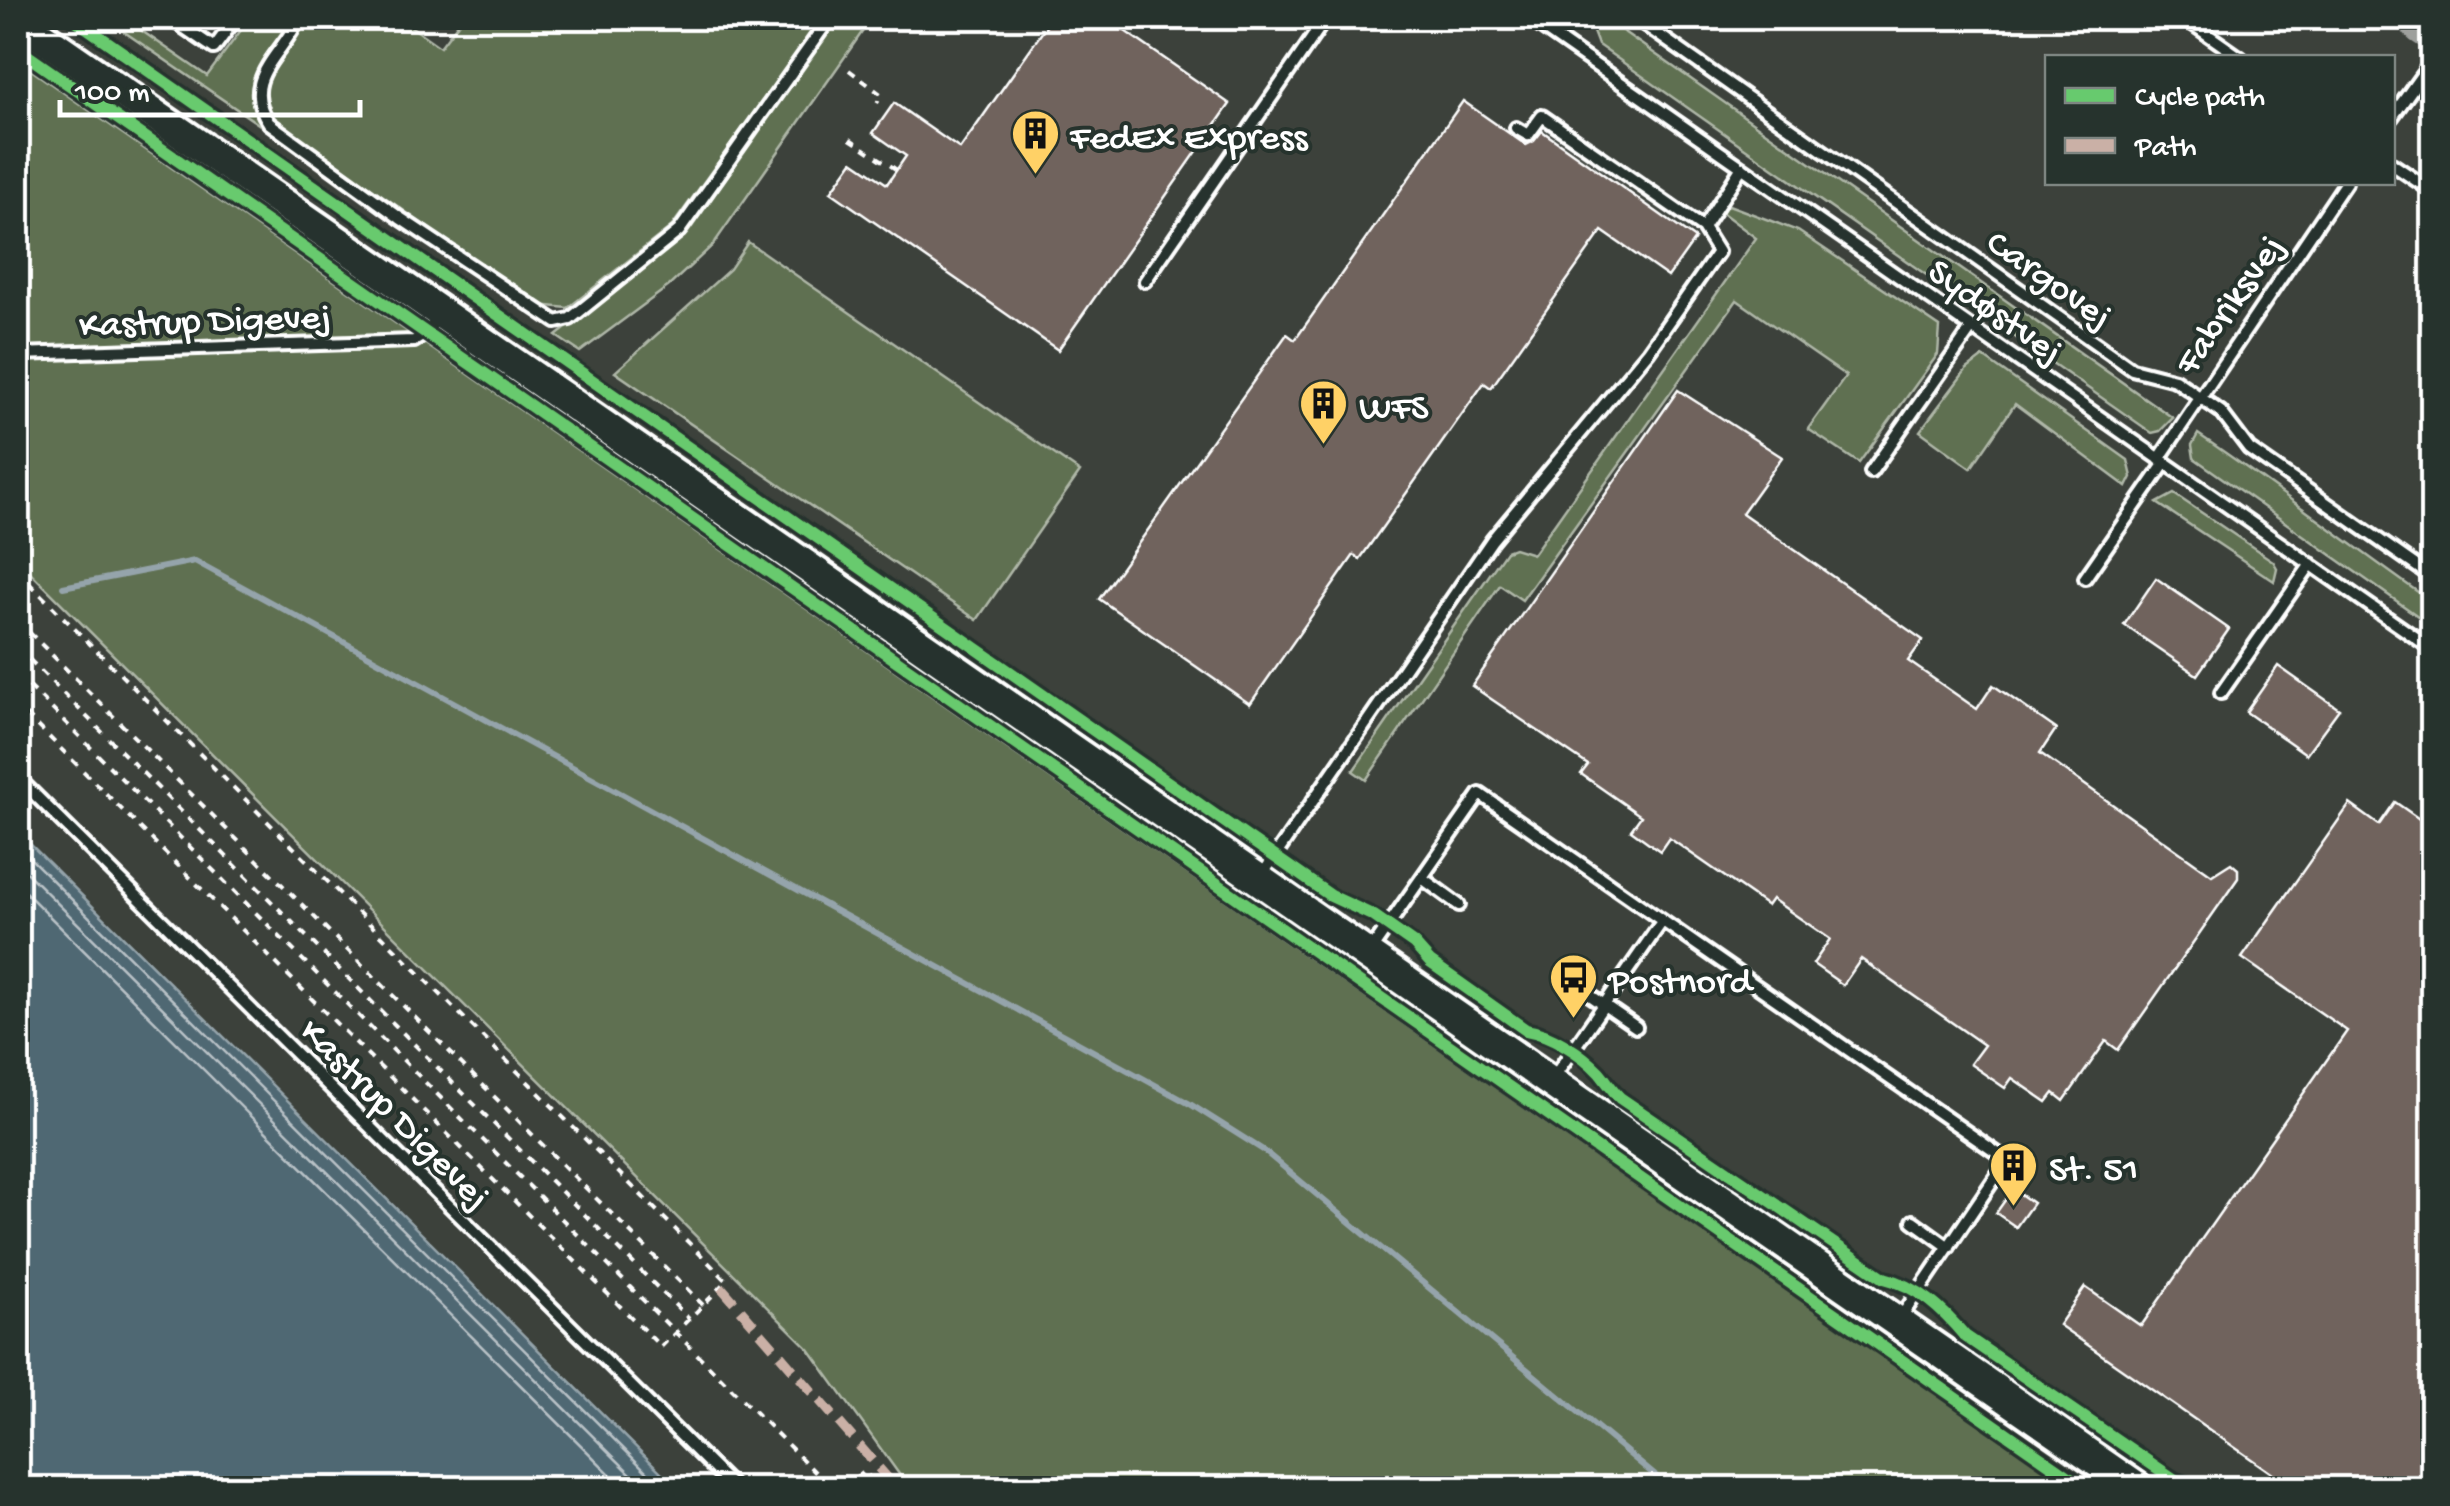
<svg xmlns="http://www.w3.org/2000/svg" width="2450" height="1506" font-family="'Gochi Hand',sans-serif">
<style>
.green{fill:#5f6f51;stroke:#afb7a8;stroke-width:2.5}
.water{fill:#4f6773;stroke:#95a4ab;stroke-width:2.5}
.lines{fill:none;stroke-linecap:round;stroke-linejoin:round}
.shore{stroke:#b9c2c7;stroke-width:2.5}
.stream{stroke:#95a4ab;stroke-width:6}
.taxiway{stroke:#9ea09d;stroke-width:55}
.building{fill:#70635d;stroke:#fff;stroke-width:2.5}
.lane-casing{stroke:#fff;stroke-width:18}
.secondary-casing{stroke:#fff;stroke-width:38}
.path{stroke:#fff;stroke-width:4;stroke-dasharray:8 8;stroke-linecap:butt}
.lane{stroke:#26332d;stroke-width:10}
.secondary{stroke:#26332d;stroke-width:30}
.quiet{stroke:#cab0a6;stroke-width:10;stroke-dasharray:20 10;stroke-linecap:butt}
.cycleway-casing{stroke:#26332d;stroke-width:19}
.cycleway{stroke:#67ca6e;stroke-width:12}
.labels{text-anchor:middle;stroke-width:8;stroke-linejoin:round;paint-order:stroke}
.poi-label{font-size:38px;fill:#fff;stroke:#26332d;text-anchor:start}
.street-label{font-size:38px;fill:#fff;stroke:#26332d}
</style>
<rect width="100%" height="100%" fill="#3c413b"/>
<filter id="ink" filterUnits="userSpaceOnUse"><feTurbulence type="fractalNoise" baseFrequency=".01" numOctaves="2"/><feDisplacementMap in="SourceGraphic" scale="20" xChannelSelector="R" yChannelSelector="G"/><feConvolveMatrix kernelMatrix="1 2 1 2 8 2 1 2 1" color-interpolation-filters="sRGB"/></filter>
<g filter="url(#ink)">
<path class="green" d="M104,18H123L207,76L250,18H292C280,65 222,81 273,134Z
M306,18H399L440,47L462,18H822L672,226L568,308L537,305L276,120C248,77 288,56 306,18Z
M837,18H872L713,245L669,286L580,352L556,336L687,234Z
M1604,18L2173,418L2160,431L2152,433L1598,45L1590,24Z
M18,61L2072,1488H909L809,1349L18,560Z
M1726,204L1798,231L1940,327L1938,354L1859,463L1808,429L1846,376L1737,300L1522,600L1500,585L1366,780L1353,771L1506,551L1514,548L1533,554L1756,238L1720,211Z
M748,242L1080,472L977,620L615,372L730,269Z
M1983,357L2128,460L2132,477L2127,487L2015,404L1971,468L1920,431L1966,370Z
M2198,434C2278,488 2353,547 2432,602V626L2194,458L2192,445Z
M2174,494L2273,561L2277,568L2274,581L2157,503Z"/>
<path class="water" d="M18,832L677,1488H18Z"/>
<g class="lines">
<path class="shore" d="M18,846L663,1488
M18,864L645,1488
M18,885L624,1488"/>
<path class="stream" d="M63,587L195,561L1190,1104L1263,1150L1670,1488"/>
<path class="taxiway" d="M2426,18L2432,22"/>
</g>
<path class="building" d="M1052,18H1106L1230,104L1058,350L831,192L853,161L887,184L906,156L873,133L894,103L960,149Z
M1463,101L1526,145L1534,141L1542,131L1695,239L1668,277L1602,231L1491,388L1484,383L1360,559L1354,555L1250,704L1099,599L1287,334L1295,340Z
M1678,390L1782,457L1742,513L1923,640L1908,661L1977,709L1993,685L2056,729L2040,753L2212,875L2231,863L2238,869V878L2118,1050L2106,1041L2064,1101L2054,1093L2047,1102L2012,1078L2005,1088L1970,1064L1984,1045L1861,959L1843,985L1813,964L1830,939L1772,899L1767,906L1669,838L1660,851L1631,830L1641,816L1581,774L1588,765L1472,686Z
M2156,578L2229,629L2197,675L2124,625Z
M2278,666L2339,709L2306,754L2246,712Z
M2395,802L2432,828V1488H2293L2059,1325L2085,1287L2141,1326L2347,1031L2242,958L2350,804L2379,825Z
M2013,1189L2033,1203L2016,1227L1996,1213Z"/>
<g class="lines">
<defs>
<path id="lane" d="M170,18L214,48L236,18
M299,18C283,55 239,79 269,123L400,218L556,322L570,319L679,231L830,18
M1528,18L2432,649
M1635,18L2132,369L2175,380L2221,412L2249,449L2432,577
M2184,18L2241,58
M2392,117L2432,61
M1516,128L1528,135L1542,116L1703,228
M2392,164L2432,191
M1145,281L1326,18
M18,354L414,341L427,333L439,315
M2159,459L2346,182
M1871,472L1972,328
M2085,578L2165,463
M2221,693L2311,564
M18,778L734,1488
M1262,875L1492,540L1648,352L1718,252L1703,228L1742,167
M1422,878L1459,905
M1369,953L1480,794L2007,1160L1899,1320
M1571,982L1636,1027
M1553,1078L1661,923
M1913,1221L1949,1247"/>
<path id="secondary" d="M18,20L2137,1488"/>
</defs>
<use href="#lane" class="lane-casing"/>
<use href="#secondary" class="secondary-casing"/>
<path class="path" d="M849,70L882,95L877,103
M850,139L897,170
M18,572L727,1281L661,1347L18,706
M18,621L703,1305
M18,648L689,1319
M18,675L831,1488
M844,1488L864,1471L879,1488"/>
<use href="#lane" class="lane"/>
<use href="#secondary" class="secondary"/>
<path class="quiet" d="M721,1287L896,1488"/>
<defs>
<path id="cycleway" d="M73,18L1331,896L1374,916L1414,944L1430,962L1526,1030C1551,1034 1581,1053 1599,1072C1606,1080 1612,1090 1620,1098L1884,1278C1918,1286 1943,1310 1965,1336L2175,1480L2200,1488
M18,49L2085,1488"/>
</defs>
<use href="#cycleway" class="cycleway-casing"/>
<use href="#cycleway" class="cycleway"/>
</g>
</g>
<defs>
<symbol id="building-pin" viewBox="-11 -11 22 30"><path d="M0 17L-7.5 6A9.5 9.5 0 1 1 7.5 6Z" fill="#ffd166" stroke="#26332d"/><path d="M-4-6H4V6H1V3H-1V6H-4ZM-2.5-4.3h1.7v1.8h-1.7ZM.8-4.3h1.7v1.8H.8ZM-2.5-1h1.7V.8h-1.7ZM.8-1h1.7V.8H.8Z" fill="#111"/></symbol>
<symbol id="bus-pin" viewBox="-11 -11 22 30"><path d="M0 17L-7.5 6A9.5 9.5 0 1 1 7.5 6Z" fill="#ffd166" stroke="#26332d"/><path d="M-5-6H5V4H4V6H2V4H-2V6H-4V4H-5ZM-3.5-4V0h7V-4ZM-3.5 1.2v1.5H-2V1.2ZM2 1.2v1.5H3.5V1.2Z" fill="#111"/></symbol>
</defs>
<g fill-rule="evenodd">
<use href="#building-pin" x="1008" y="106" width="55" height="75"/>
<use href="#building-pin" x="1296" y="376" width="55" height="75"/>
<use href="#bus-pin" x="1546" y="950" width="55" height="75"/>
<use href="#building-pin" x="1986" y="1138" width="55" height="75"/>
</g>
<g class="labels">
<g class="poi-label">
<text x="1070" y="147">FedEx Express</text>
<text x="1359" y="417">WFS</text>
<text x="1608" y="991">Postnord</text>
<text x="2049" y="1179">St. 51</text>
</g>
<g class="street-label">
<text transform="translate(2051 277) rotate(35)" y="13">Cargovej</text>
<text transform="translate(2227 303) rotate(-55)" y="13">Fabriksvej</text>
<text transform="translate(1997 309) rotate(35)" y="13">Sydøstvej</text>
<text transform="translate(205 318) rotate(-2)" y="13">Kastrup Digevej</text>
<text transform="translate(397 1112) rotate(45)" y="13">Kastrup Digevej</text>
</g>
</g>
<rect width="2450" height="1506" fill="none" stroke="#26332d" stroke-width="60"/>
<rect x="30" y="30" width="2390" height="1446" fill="none" stroke="#fff" stroke-width="4" filter="url(#ink)"/>
<rect x="2045" y="55" width="350" height="130" fill="#26332d" stroke="#7d8581" stroke-width="2.5"/>
<rect x="2065" y="88" width="50" height="15" fill="#67ca6e" stroke="#7d8581" stroke-width="2.5"/>
<text x="2135" y="105" font-size="30" fill="#ffffff">Cycle path</text>
<rect x="2065" y="138" width="50" height="15" fill="#cab0a6" stroke="#7d8581" stroke-width="2.5"/>
<text x="2135" y="155" font-size="30" fill="#ffffff">Path</text>
<path d="M60 100v15h300v-15" fill="none" stroke="#ffffff" stroke-width="5"/>
<text x="75" y="100" font-size="30" fill="#ffffff" stroke="#26332d" stroke-width="8" paint-order="stroke">100 m</text>
</svg>
